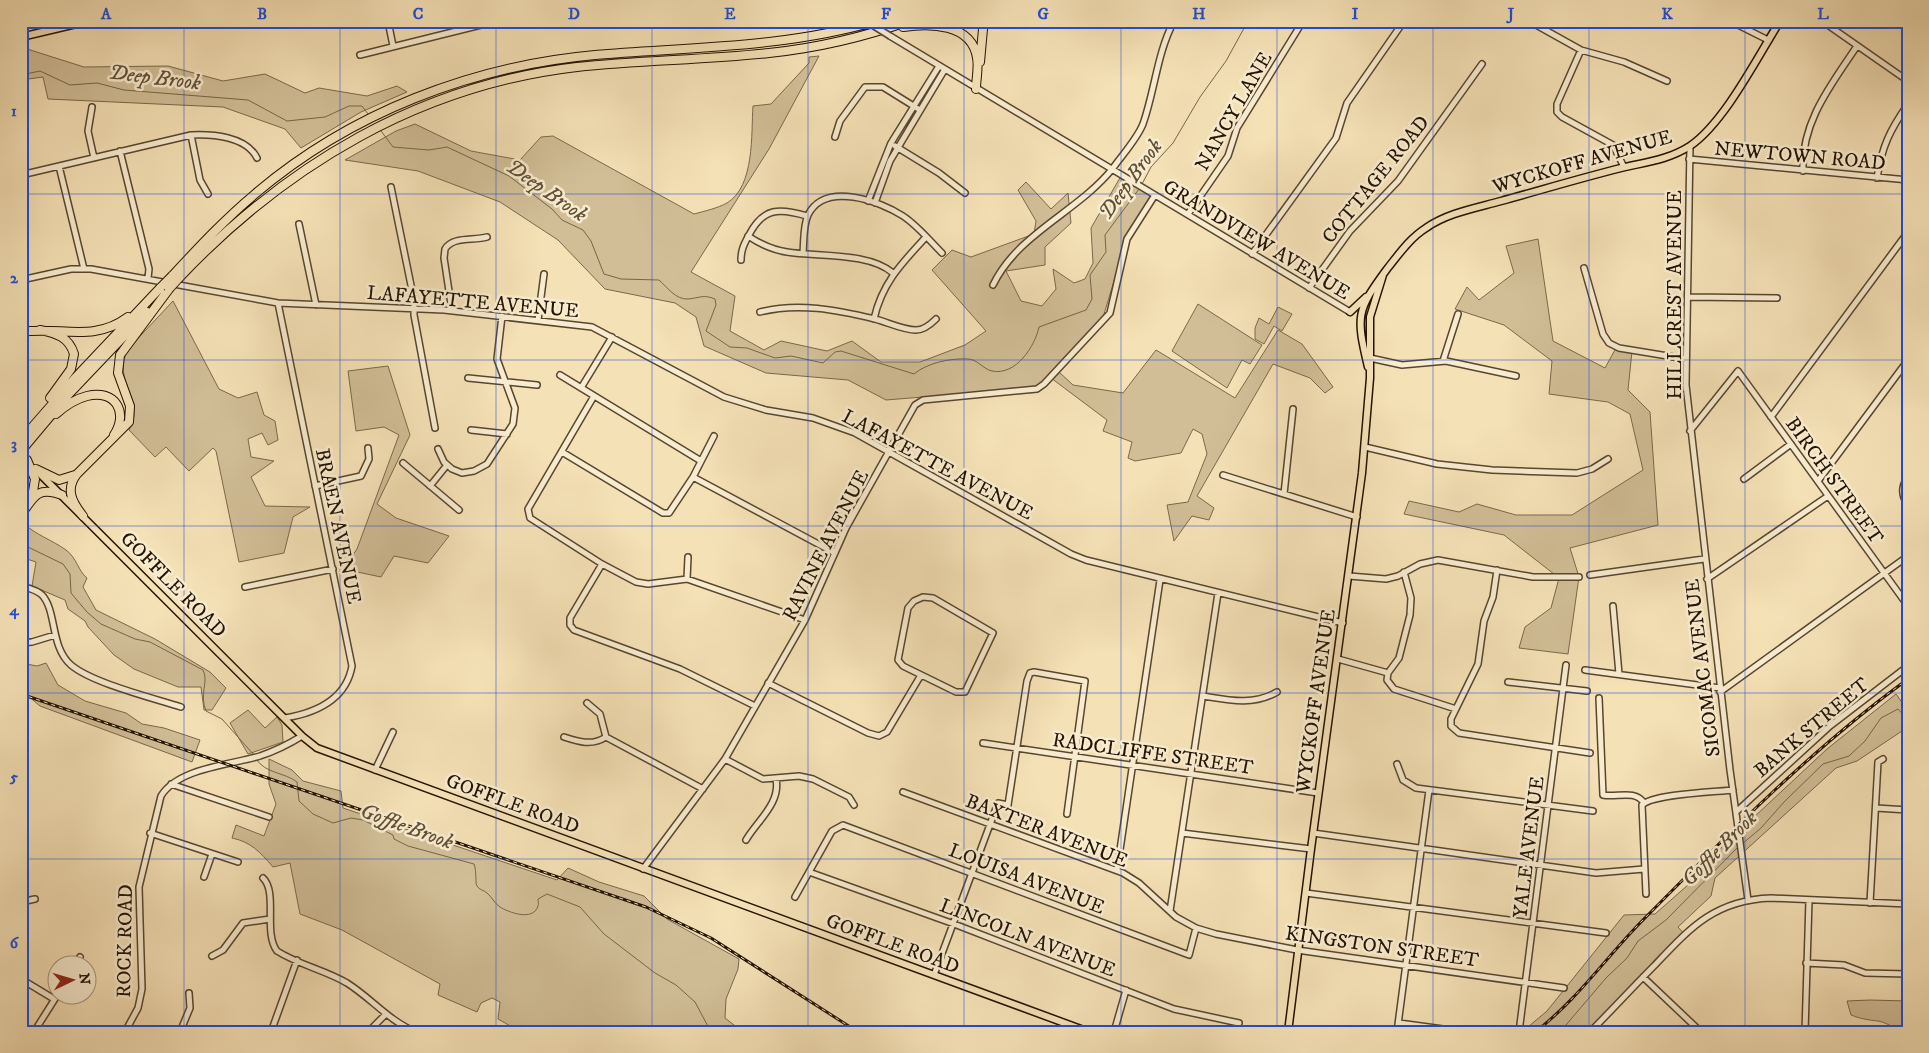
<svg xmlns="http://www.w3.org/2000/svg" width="1929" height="1053" font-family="'IM FELL DW Pica',serif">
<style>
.green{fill:#d1be97;stroke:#7a684c}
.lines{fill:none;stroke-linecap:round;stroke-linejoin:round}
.stream{stroke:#766548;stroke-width:1}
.minor-casing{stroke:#58462e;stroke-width:8}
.major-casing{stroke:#231300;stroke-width:9}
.highway-casing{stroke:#231300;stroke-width:10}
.minor{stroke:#f8ecd0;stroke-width:5}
.major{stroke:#f5e1b6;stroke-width:6}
.highway{stroke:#f5e1b6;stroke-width:8}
.rail-casing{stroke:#231300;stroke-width:3}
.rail{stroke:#f8ecd0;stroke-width:1;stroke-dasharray:4;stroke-linecap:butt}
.minor-bridge-casing{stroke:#58462e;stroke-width:8;stroke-linecap:butt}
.highway-bridge-casing{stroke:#231300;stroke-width:10;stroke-linecap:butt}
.minor-bridge{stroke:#f8ecd0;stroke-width:5}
.highway-bridge{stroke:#f5e1b6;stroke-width:8}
.grid{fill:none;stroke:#1d4ed8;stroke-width:1;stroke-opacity:0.55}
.labels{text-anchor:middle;stroke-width:5;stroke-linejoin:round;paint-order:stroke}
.street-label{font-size:20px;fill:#231300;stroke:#f8ecd0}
.water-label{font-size:21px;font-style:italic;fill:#625036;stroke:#f8ecd0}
.neatline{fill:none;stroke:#1d4ed8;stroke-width:2}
.grid-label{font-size:16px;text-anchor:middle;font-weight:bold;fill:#1d4ed8}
</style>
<rect width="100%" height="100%" fill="#f5e1b6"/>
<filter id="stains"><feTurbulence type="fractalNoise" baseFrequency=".004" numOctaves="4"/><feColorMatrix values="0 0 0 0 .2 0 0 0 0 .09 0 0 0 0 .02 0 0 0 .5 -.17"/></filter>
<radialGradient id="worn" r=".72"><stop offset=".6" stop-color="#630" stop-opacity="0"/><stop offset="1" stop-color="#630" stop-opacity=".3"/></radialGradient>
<path class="green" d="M24,48L84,67L168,66L223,81L265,74L305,93L319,88L367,96L397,86L407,92L361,112L301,148L285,129L223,107L48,99L43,77L21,80V49Z
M819,56L769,149L691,272L735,296L730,331L764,350L781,341L827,351L852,341L881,362H920L965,345L986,331L932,270L952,250L971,257L1034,234L1036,221L1018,190L1026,182L1051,209L1068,193L1071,223L1045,247V265L1006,271L1021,301L1042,306L1056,289L1053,269L1074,283L1085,279L1093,263L1091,228L1121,176L1153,195L1125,245L1101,324L1058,371L1073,385L1123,393L1156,350L1235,398L1278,330L1302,344L1333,387L1325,393L1310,378L1273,364L1197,496L1214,508L1209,520L1192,516L1174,541L1167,505L1188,502L1207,454L1202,434L1193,429L1181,453L1135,461L1128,458L1132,442L1103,431L1107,420L1051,378L1033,388L886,400L848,380L766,373L704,346L696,317L675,303L605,289L558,240L500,202L418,171L345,160L396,131L415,124L471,151L520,160L541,137L553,136L694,214C705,211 718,208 727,203C755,186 751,134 753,106L771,104L809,63V57Z
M1538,239L1553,341L1605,368L1616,348L1632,351L1628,390L1650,412L1658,525L1570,548L1579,577L1568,654L1519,648L1525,627L1551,608L1559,578L1504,535L1404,514L1409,501L1459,512L1477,504L1516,515H1572L1643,470L1630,414L1608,402L1549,394L1552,361L1504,325L1455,309L1467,287L1479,300L1514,273L1506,246Z
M173,301L219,389L238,398L257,392L264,415L275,421L278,440L268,445L262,433L248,439L251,457L274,461L251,477L265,506L310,507L293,517L284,553L239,562L216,451L213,448L189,471L166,447L155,457L129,430C147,399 111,383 128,349Z
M1198,304L1262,345L1250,364L1242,360L1227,388L1172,351Z
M1278,307L1292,314L1282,331L1274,326L1264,344L1255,339V328L1259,318L1269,324Z
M388,366L410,435L377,504L396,518L449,536L428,563L394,556L381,577L343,569L357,549L399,435L384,427L356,431L348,371Z
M23,523C36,535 52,540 66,550C77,558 78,571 87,578L83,587L96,610L155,639L210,672L226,688L212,710H204L201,687H178L134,669L114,655L88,627L85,621L68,609L65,600L32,586L36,562L21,557Z
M21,663L37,666L46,663L58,685L85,701L126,713L142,724L164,728L200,740L192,762L40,706L21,690Z
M1896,694L1908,711V727L1857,761L1836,768L1715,878L1711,896L1678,927L1685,935L1588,1032H1522L1547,1011L1624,915L1655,914L1697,877L1723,846L1827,749Z
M248,710L265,728L277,717L282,725L283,742L248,754L230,723Z
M269,759L292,770L303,781L341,791L343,808L557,880L568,868L599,882L644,896L667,919L739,959L738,969L726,999L725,1018L743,1032H521L498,1019L500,1002L492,998L481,1003L477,1012L438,995L440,984L342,930L300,914L290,863L273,867C260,852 251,842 232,838L236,825L264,836L276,804L269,784Z
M1870,1000L1908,1001V1032C1897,1032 1890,1023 1878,1021C1869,1020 1861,1019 1851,1015L1847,1001Z"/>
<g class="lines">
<path class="stream" d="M21,75L40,71L70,85L97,83L124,90L248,100L287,121L325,117L349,106H362L368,114
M381,131L393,147L429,150L447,147L509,176L552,209L562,220L583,230L591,241L604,274L621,279L659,280C667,287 676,300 688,299C700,298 703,294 715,299L716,305L706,331L730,347L747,348L775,358L791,356L823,363L835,352L841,351L914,374C927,363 950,358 968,359C977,359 983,369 992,371C1016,376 1035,346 1039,327L1086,310L1092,299L1090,275L1106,252L1105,235L1139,189
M1141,186L1151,167L1173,143L1200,97L1226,61L1248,21
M21,541L28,547L63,564L70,574L71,593L87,612L101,624L135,639L150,642L203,670C209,681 199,694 206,711L222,719L254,755
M256,759C266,774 284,772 297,782L299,801L313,814L333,823L351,818L363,820L393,835L394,839L408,846L474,864C477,872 475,884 477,886C479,890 484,890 487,893C492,897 494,903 500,907C508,912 533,922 538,906C539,904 538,901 538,899L547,894L580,907L604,934L655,973L676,985L695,1002L711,1032
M1742,844L1761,828L1784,802L1823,764L1849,756L1865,741L1881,718L1898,709L1908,720
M1560,1032L1606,978L1627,958L1638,941L1666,920L1739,846"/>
<defs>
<path id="minor" d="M388,21L393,46
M1529,21L1581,50L1624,62L1667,81
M1730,21L1768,40
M1822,21L1908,81
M890,36L1350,312
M1581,50L1557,104V112L1562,117L1613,145L1624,167
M360,55L497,21
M92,107L88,131L94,158
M191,135L200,180L208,194
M835,137L840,121L865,87H883L920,110
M895,146L939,173L965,193
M1690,146L1686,385L1730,770L1748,900
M120,151L149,269L148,278
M1689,159L1908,180
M59,166L84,269
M1803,171C1801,122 1831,85 1857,46
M21,175L191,135C212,134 246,136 257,158
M1877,178C1882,146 1890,130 1908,104
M391,187L414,300V315L435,428
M868,201L891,143L939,66
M875,203L890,161L945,69
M1188,214L1228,156L1237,128L1303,21
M299,224L316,305
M748,236C760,244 773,250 787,252C818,257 869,252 893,273
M803,253C804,241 803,226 808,215C825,181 880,201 903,216C918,226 930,241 942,253
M1252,254L1336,138L1347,103L1404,21
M741,260C741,250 744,244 749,235C763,207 780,208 807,216
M1584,268L1603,334L1609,343L1619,348L1686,359
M21,280L71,269H91L278,303L444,310L592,327L724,397L766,410L813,418L855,433L1071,554L1086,560L1343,623
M993,285C1018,233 1078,212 1113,168C1123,154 1137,139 1143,124C1155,90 1157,53 1174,21
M1309,288L1350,231L1398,181L1482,64
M1688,297L1777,298
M278,303L352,666C346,700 315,713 285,718
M452,311L444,258L445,249C453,236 473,241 487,237
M760,312C798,302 837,310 875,319C887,322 903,330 916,330C924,330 930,325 936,319
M874,319C882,283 902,263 926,237
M538,320L544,274
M1370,358L1402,365L1446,361L1516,376
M1443,361L1458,314
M560,375L701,461
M468,378L537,385
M581,388L612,337
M594,396L528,509L530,518L602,564L636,582L648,584L687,579L805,620
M1771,417L1908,232
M471,430L507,434
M1690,431L1738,371L1908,606
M1365,447L1437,464L1492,470L1577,473L1592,469L1608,459
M438,449L444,462L452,469L462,473L474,471L487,464L513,424L515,408L497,359L502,316
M562,452L663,513H669L693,477L714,436
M403,463L459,510
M1223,475L1357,517
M693,477L835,553
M1908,477C1901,486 1901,496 1908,505
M1744,479L1791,444
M1818,481L1908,360
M315,486L361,476L369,459L368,448
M430,486L447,465
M1284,494L1293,409
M602,564L570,618V625L574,630L680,669L755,706
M1497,570L1493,597L1484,621L1478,664L1451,719V726L1459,733L1590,753
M1590,575L1704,559
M1349,576L1386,579L1398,576L1420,564L1438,560L1533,577H1579
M687,579L688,557
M1707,579L1828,496
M21,586C28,588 37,590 42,595C57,611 50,647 71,665C92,683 153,698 181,707
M245,587L333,569
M923,597L933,598L993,633L965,692H956L903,666L898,660L908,608L914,601Z
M1613,606L1619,674
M21,643L32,642L55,635
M1338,659L1388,673
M1585,670L1720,688
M1388,673L1399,658L1410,615L1411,598L1404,572
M1388,673L1387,680L1394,689L1456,709
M1508,682L1587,691
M768,683L868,733L879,736L887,732L921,675
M1720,692L1908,556
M1203,696C1228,700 1253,706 1277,692
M1599,698L1603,795C1616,798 1635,789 1644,803
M587,703L600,714L606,737
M564,737C579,742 592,746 606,737
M606,737L703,789
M983,743L1318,793
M725,759L763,779L799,776L813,779L849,797L854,805
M1397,764L1403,780L1416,788L1593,811
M375,770L393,732
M171,784L269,817
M903,792L1123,873L1139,883L1176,917L1196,928L1216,934L1297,950L1564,988
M1876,808L1908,810
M1736,812L1830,726L1908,666
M150,833L238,862
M1182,833L1311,849
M1313,833L1596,873L1644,869
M746,840C757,821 781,803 776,779
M643,869L725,759L805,620L846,528L915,405L923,400L1037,389L1044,384L1110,313L1127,239L1155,195
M1117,870L1160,580
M809,872L954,924L1174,1009L1239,1023
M204,877L212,854
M263,878C278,892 263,933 277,951C299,965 325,970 347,983C371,998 389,1021 416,1032
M1306,893L1606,933
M1646,894L1642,805C1653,794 1715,792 1733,790
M795,897L832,831L843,825L1189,955L1196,928
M21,902L35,899
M1870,903L1878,762L1883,759
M1170,911L1218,593
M212,956L223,950L243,923L270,919
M1806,963L1844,965L1865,973L1908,974
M75,966L80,957
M934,975L998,803L1008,805L1027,681L1030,673L1034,672L1085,681L1067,814
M1643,977L1701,1032
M21,979L54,999
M1399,1023L1465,1032
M34,1032L58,994
M125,1032L138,1008L142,989L139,887L161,796C178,768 230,765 260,756C275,751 289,744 302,736
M180,1032L190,1008L189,993
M271,1032L297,960
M368,1032L386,1014
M1114,1032L1126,990
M1397,1032L1429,790
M1519,1032L1566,665
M1590,1032C1612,1010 1633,987 1655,965C1690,928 1715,900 1771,898L1908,904
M1805,1032L1809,900"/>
<path id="major" d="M21,37L89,21
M1350,312L1366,297
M1368,367C1356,316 1356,311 1387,269C1399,254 1410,238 1426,228C1447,213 1476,208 1501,201C1541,190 1581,178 1621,168C1646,162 1668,160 1690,146C1724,123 1757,58 1780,21
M37,471L302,736L317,748L1089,1032
M1288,1032L1311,849L1362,473L1370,378V317L1383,275"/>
<path id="highway" d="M903,27C929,23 972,23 977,58C979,67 976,79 976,89
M980,62L983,29L985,21
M172,276C199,247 225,219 255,194C350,113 472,66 595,55C690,47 785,48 877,21
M179,278C286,165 420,85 577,67C641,60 705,60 769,53C817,48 864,37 909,21
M40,330C56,333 69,337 74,354L71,369L50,398
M21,332C61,326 93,343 128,317
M56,414C65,406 75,399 87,396C115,389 129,412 114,435
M21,440L76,377L161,287
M21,451L68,395L147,312
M27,460L35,479L32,498
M36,469L59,480L75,475
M21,515C34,496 38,486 62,495
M83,516C72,502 65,489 77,474L129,422L130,406L118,373L120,355L169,289"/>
</defs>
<use href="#minor" class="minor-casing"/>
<use href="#major" class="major-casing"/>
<use href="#highway" class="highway-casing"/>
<use href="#minor" class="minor"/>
<use href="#major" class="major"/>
<use href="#highway" class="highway"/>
<defs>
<path id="rail" d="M21,694L646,907L711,938L858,1032
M1535,1032C1575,1002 1605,959 1640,923C1724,838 1810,750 1908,679"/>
</defs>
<use href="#rail" class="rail-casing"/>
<use href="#rail" class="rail"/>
<defs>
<path id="minor-bridge" d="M866,21L890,36"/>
<path id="highway-bridge" d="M161,287L172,276
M169,289L179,278"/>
</defs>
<use href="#minor-bridge" class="minor-bridge-casing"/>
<use href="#highway-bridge" class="highway-bridge-casing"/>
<use href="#minor-bridge" class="minor-bridge"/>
<use href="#highway-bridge" class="highway-bridge"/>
</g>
<path class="grid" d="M184,21V1032M340,21V1032M496,21V1032M652,21V1032M808,21V1032M964,21V1032M1121,21V1032M1277,21V1032M1433,21V1032M1589,21V1032M1745,21V1032M21,194H1908M21,360H1908M21,526H1908M21,693H1908M21,859H1908"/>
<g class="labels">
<g class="street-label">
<text transform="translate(1233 111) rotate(-60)" y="7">NANCY LANE</text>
<text transform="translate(1800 155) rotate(5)" y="7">NEWTOWN ROAD</text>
<text transform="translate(1582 161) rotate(-16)" y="7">WYCKOFF AVENUE</text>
<text transform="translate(1375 179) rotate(-51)" y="7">COTTAGE ROAD</text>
<text transform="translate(1257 239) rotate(31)" y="7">GRANDVIEW AVENUE</text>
<text transform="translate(1674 295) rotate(-90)" y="7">HILLCREST AVENUE</text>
<text transform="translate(473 301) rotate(5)" y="7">LAFAYETTE AVENUE</text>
<text transform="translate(938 464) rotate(28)" y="7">LAFAYETTE AVENUE</text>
<text transform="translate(1835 480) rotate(54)" y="7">BIRCH STREET</text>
<text transform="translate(339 526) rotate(78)" y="7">BRAEN AVENUE</text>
<text transform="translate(825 545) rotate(-63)" y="7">RAVINE AVENUE</text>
<text transform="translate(174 584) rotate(45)" y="7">GOFFLE ROAD</text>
<text transform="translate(1702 668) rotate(-97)" y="7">SICOMAC AVENUE</text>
<text transform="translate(1315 701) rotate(-82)" y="7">WYCKOFF AVENUE</text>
<text transform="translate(1811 727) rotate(-40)" y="7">BANK STREET</text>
<text transform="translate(1153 753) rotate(8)" y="7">RADCLIFFE STREET</text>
<text transform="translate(513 803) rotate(20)" y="7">GOFFLE ROAD</text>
<text transform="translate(1047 830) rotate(21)" y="7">BAXTER AVENUE</text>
<text transform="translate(1528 847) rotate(-83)" y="7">YALE AVENUE</text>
<text transform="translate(1027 878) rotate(21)" y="7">LOUISA AVENUE</text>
<text transform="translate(1028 937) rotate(21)" y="7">LINCOLN AVENUE</text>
<text transform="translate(124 941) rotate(-89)" y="7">ROCK ROAD</text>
<text transform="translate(893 943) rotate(20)" y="7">GOFFLE ROAD</text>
<text transform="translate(1382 946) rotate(8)" y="7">KINGSTON STREET</text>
</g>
<g class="water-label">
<text transform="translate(155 77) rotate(7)" y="7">Deep Brook</text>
<text transform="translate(1130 179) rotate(-54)" y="7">Deep Brook</text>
<text transform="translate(547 190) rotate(35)" y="7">Deep Brook</text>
<text transform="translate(407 826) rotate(20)" y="7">Goffle Brook</text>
<text transform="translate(1719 848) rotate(-45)" y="7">Goffle Brook</text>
</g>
</g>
<rect width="1929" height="1053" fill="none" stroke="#f5e1b6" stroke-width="55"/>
<g transform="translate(72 980) rotate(85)"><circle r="24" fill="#f8ecd0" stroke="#a3957d"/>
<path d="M0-4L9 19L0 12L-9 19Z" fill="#8f2418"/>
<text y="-8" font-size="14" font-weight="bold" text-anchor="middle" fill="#231300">N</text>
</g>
<rect x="28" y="28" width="1874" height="998" class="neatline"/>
<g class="grid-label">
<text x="106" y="19">A</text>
<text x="262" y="19">B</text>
<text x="418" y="19">C</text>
<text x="574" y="19">D</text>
<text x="730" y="19">E</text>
<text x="886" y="19">F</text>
<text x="1043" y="19">G</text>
<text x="1199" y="19">H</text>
<text x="1355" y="19">I</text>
<text x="1511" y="19">J</text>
<text x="1667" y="19">K</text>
<text x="1823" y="19">L</text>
<text x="14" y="116">1</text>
<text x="14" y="283">2</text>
<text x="14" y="449">3</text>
<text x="14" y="615">4</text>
<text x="14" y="782">5</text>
<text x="14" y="948">6</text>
</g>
<rect width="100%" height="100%" filter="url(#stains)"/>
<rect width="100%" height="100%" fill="url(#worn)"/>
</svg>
